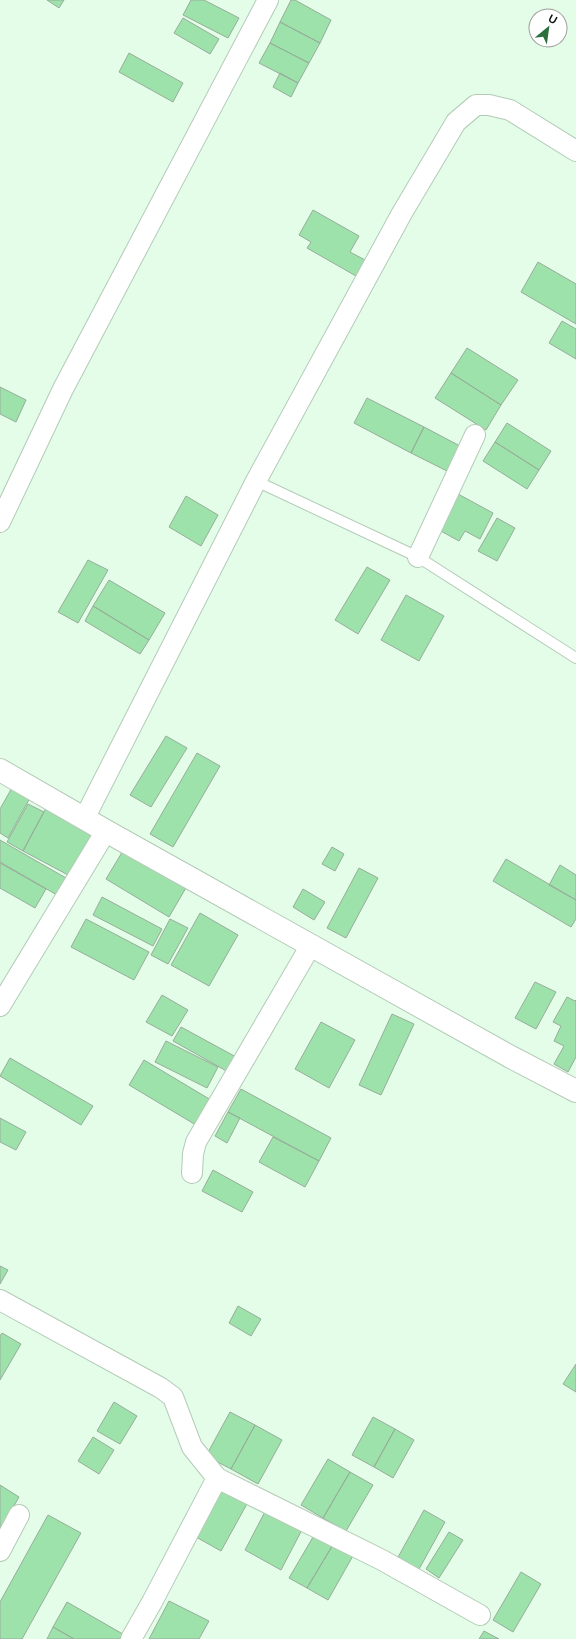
<svg xmlns="http://www.w3.org/2000/svg" width="576" height="1639" font-family="Raleway,sans-serif">
<style>
.building{fill:#9ee2ab;stroke:#96ad99}
.lines{fill:none;stroke-linecap:round;stroke-linejoin:round}
.service-casing{stroke:#b3cbb7;stroke-width:12}
.minor-casing{stroke:#b3cbb7;stroke-width:22}
.tertiary-casing{stroke:#b3cbb7;stroke-width:24}
.service{stroke:#fff;stroke-width:10}
.minor{stroke:#fff;stroke-width:20}
.tertiary{stroke:#fff;stroke-width:22}
</style>
<rect width="100%" height="100%" fill="#e4fde8"/>
<path class="building" d="M47,0H64L59,8Z
M191,0H204L239,18L228,38L183,15Z
M291,0H295L331,20L320,43L280,22Z
M183,18L219,39L210,54L174,33Z
M280,22L320,43L309,63L270,43Z
M270,43L309,63L298,83L259,63Z
M129,53L183,83L173,102L119,72Z
M280,73L298,83L291,97L273,87Z
M313,210L359,236L350,252L365,260L356,276L307,248L311,242L299,235Z
M538,262L576,284V324L521,292Z
M562,321L576,329V359L549,343Z
M467,348L518,380L501,405L451,373Z
M451,373L501,405L486,430L435,398Z
M0,387L26,400L16,422L0,414Z
M367,398L424,427L411,453L354,423Z
M507,423L551,451L539,470L495,442Z
M424,427L460,446L447,471L411,453Z
M495,442L539,470L527,489L483,461Z
M458,494L493,513L480,539L465,531L459,541L439,530Z
M186,496L218,515L201,546L169,527Z
M497,518L515,528L497,561L478,551Z
M88,560L108,570L78,623L58,612Z
M367,567L390,580L358,634L335,620Z
M109,580L165,613L149,640L93,606Z
M406,595L444,616L419,661L381,640Z
M93,606L149,640L140,654L85,621Z
M166,736L187,748L151,807L130,795Z
M197,753L220,766L173,847L150,834Z
M13,786L31,796L8,838L0,833V809Z
M28,804L44,812L23,851L7,842Z
M47,806L94,832L70,876L23,851Z
M0,840L66,878L57,895L0,862Z
M332,847L344,854L335,871L322,864Z
M124,849L187,886L169,917L106,879Z
M506,859L576,900V919L571,927L493,881Z
M0,863L46,889L35,908L0,888Z
M560,865L576,875V900L549,885Z
M359,868L378,878L346,938L327,928Z
M303,889L325,902L314,920L293,907Z
M102,897L162,929L153,946L93,915Z
M200,913L238,935L209,986L171,965Z
M86,919L149,952L134,980L71,947Z
M170,919L188,928L168,964L151,955Z
M535,982L556,992L536,1029L515,1018Z
M162,995L188,1010L172,1036L146,1022Z
M567,997L575,1001L576,1000V1057L568,1072L554,1064L564,1046L554,1041L561,1026L553,1022Z
M392,1014L414,1024L381,1095L359,1085Z
M321,1022L355,1040L329,1088L295,1069Z
M181,1027L238,1058L230,1073L173,1041Z
M166,1041L218,1067L207,1088L155,1062Z
M10,1058L93,1106L81,1125L0,1076Z
M144,1060L216,1103L201,1128L129,1085Z
M241,1089L331,1138L319,1161L228,1112Z
M228,1112L240,1118L227,1143L215,1136Z
M0,1118L26,1132L16,1150L0,1142Z
M273,1137L319,1161L305,1187L259,1162Z
M213,1170L253,1192L242,1212L202,1191Z
M0,1266L8,1270L0,1284Z
M238,1306L261,1319L251,1336L229,1323Z
M2,1333L21,1344L0,1380V1336Z
M576,1364V1392L563,1384Z
M114,1402L137,1416L120,1444L97,1431Z
M230,1412L255,1425L231,1469L206,1456Z
M373,1417L395,1429L374,1467L352,1455Z
M255,1425L282,1440L258,1484L231,1469Z
M395,1429L414,1440L393,1478L374,1467Z
M93,1437L114,1450L99,1474L78,1461Z
M328,1459L350,1472L323,1518L301,1505Z
M350,1472L373,1485L346,1531L323,1518Z
M0,1485L19,1497L0,1530Z
M223,1488L248,1502L221,1551L196,1537Z
M268,1506L304,1526L281,1570L245,1550Z
M424,1510L445,1522L418,1571L397,1559Z
M48,1515L81,1533L22,1639H0V1602Z
M316,1532L334,1543L307,1588L289,1578Z
M449,1532L463,1540L439,1578L426,1569Z
M334,1543L354,1554L328,1600L307,1588Z
M521,1572L541,1584L513,1632L493,1620Z
M169,1601L209,1621L199,1639H149Z
M67,1602L128,1637L127,1639H74L53,1627Z
M53,1627L74,1639H47Z
M484,1631L499,1639H479Z"/>
<g class="lines">
<defs>
<path id="service" d="M256,481L418,557L576,658"/>
<path id="minor" d="M0,522L63,389L268,0
M418,557L475,435
M84,819L256,481L402,213L456,122L476,105H489L510,110L576,151
M0,1006L106,831
M192,1173L193,1154L196,1142L311,945
M0,1300L161,1388L173,1397L192,1447L217,1478L382,1560L480,1615
M0,1551L19,1515
M131,1639L152,1602L217,1478"/>
<path id="tertiary" d="M0,770L106,831L509,1056L576,1091"/>
</defs>
<use href="#service" class="service-casing"/>
<use href="#minor" class="minor-casing"/>
<use href="#tertiary" class="tertiary-casing"/>
<use href="#service" class="service"/>
<use href="#minor" class="minor"/>
<use href="#tertiary" class="tertiary"/>
</g>
<g transform="translate(548 28) rotate(29)"><circle r="19" fill="#ffffff" stroke="#9c9f9d"/>
<path d="M0-3L7 15L0 10L-7 15Z" fill="#29703c"/>
<text y="-6" font-size="11" font-weight="bold" text-anchor="middle" fill="#08100a">U</text>
</g>
</svg>
